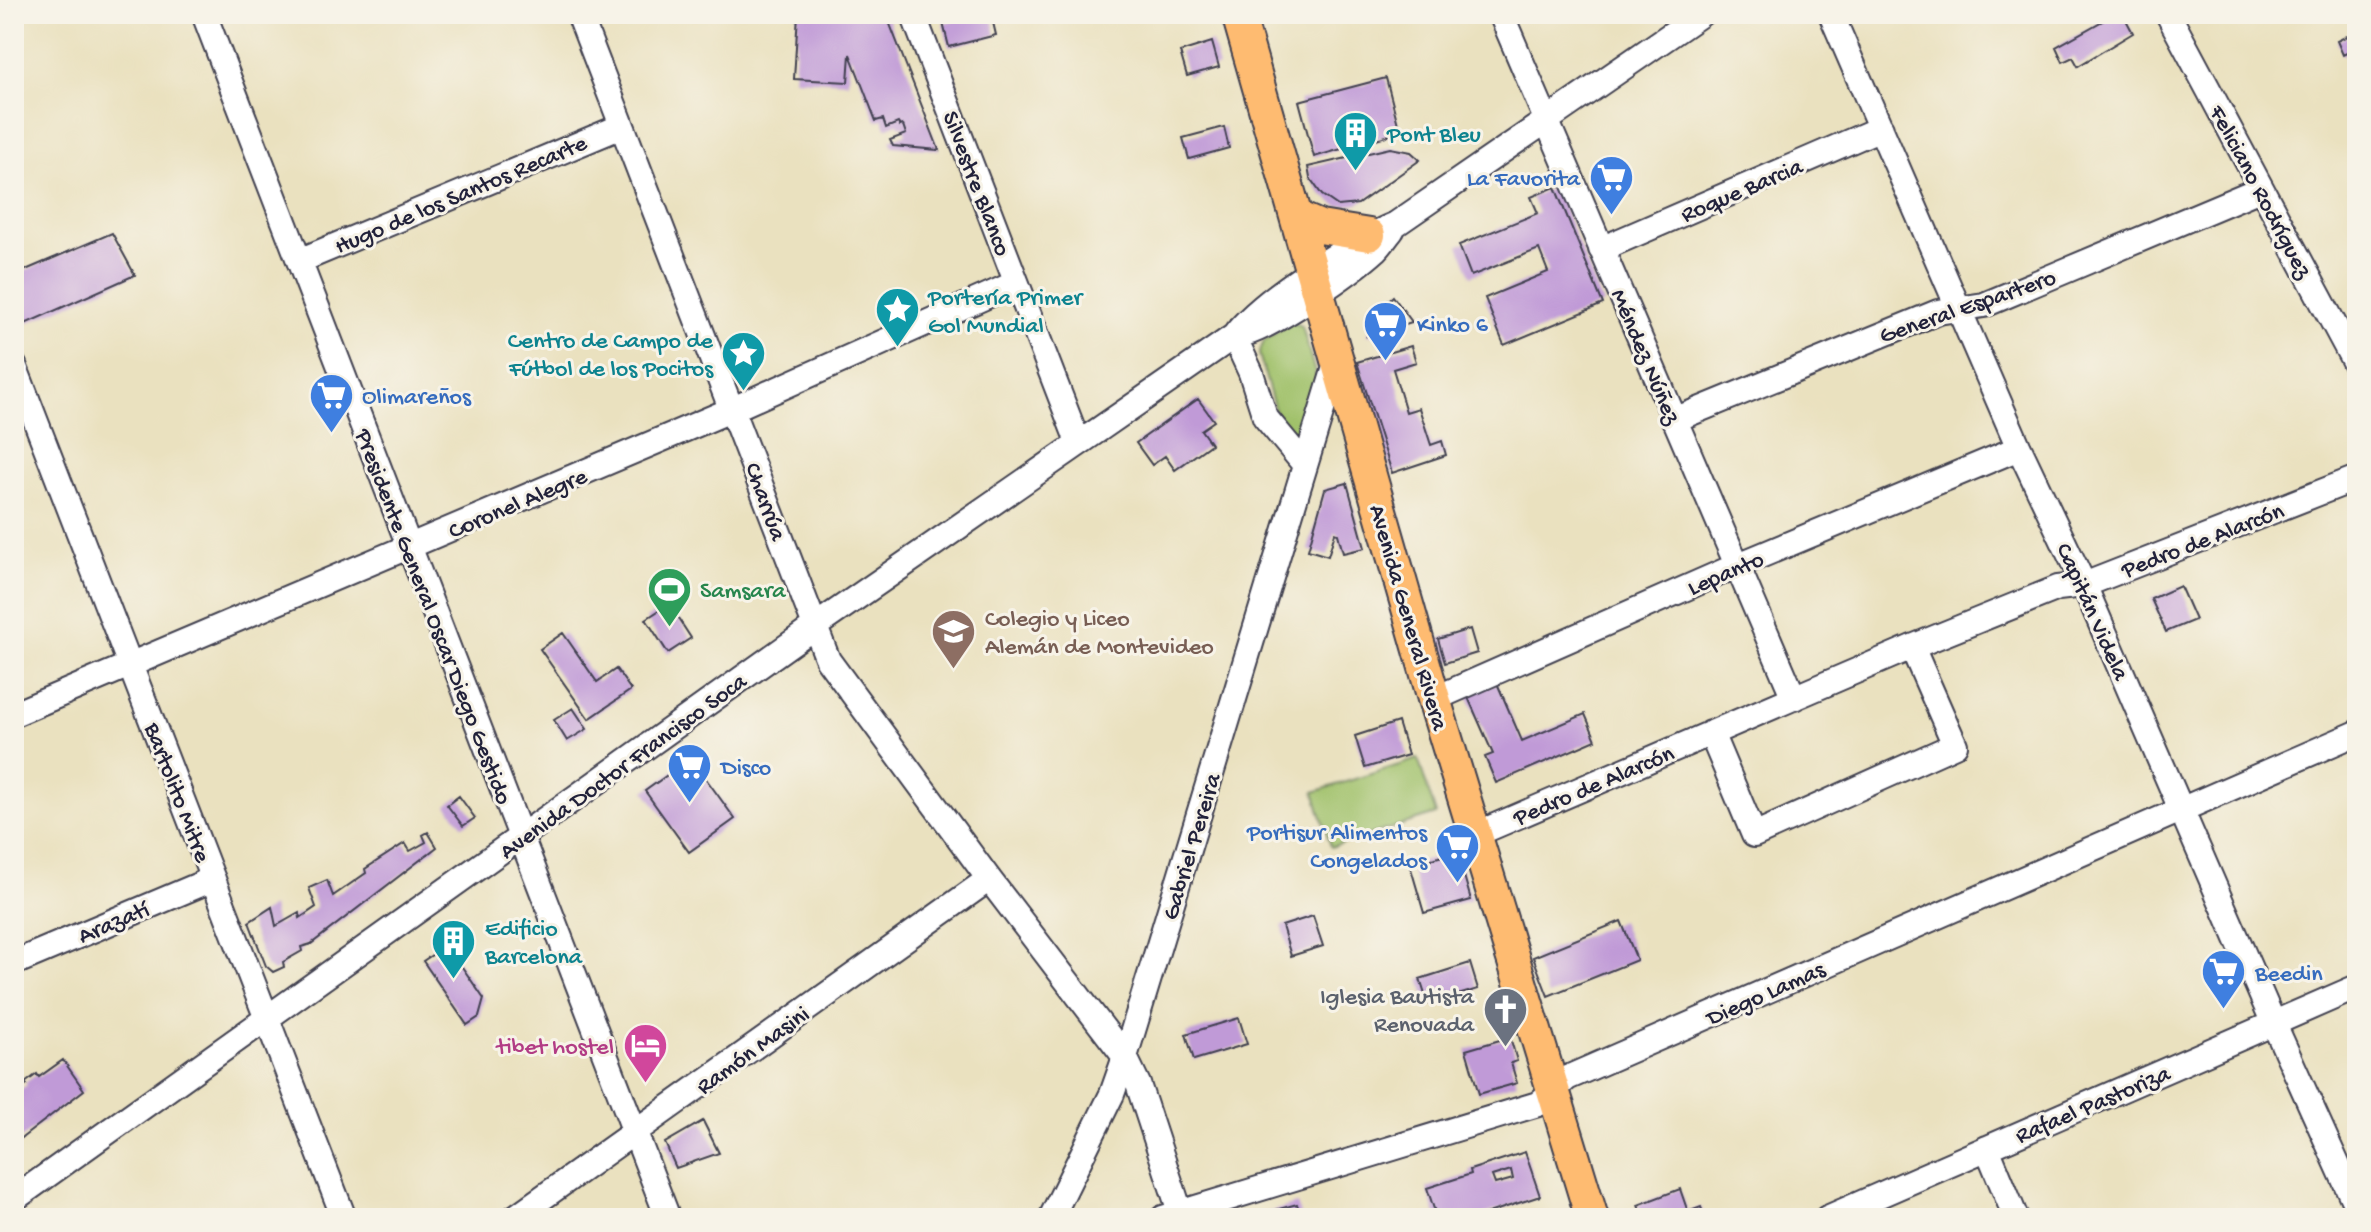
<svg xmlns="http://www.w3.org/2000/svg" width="2371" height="1232" font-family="'Gochi Hand',sans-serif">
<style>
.green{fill:#a0c16a;stroke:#617252;stroke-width:2}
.building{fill:#c09ad7;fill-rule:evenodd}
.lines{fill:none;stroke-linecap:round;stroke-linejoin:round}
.minor-casing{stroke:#403f4f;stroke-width:28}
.major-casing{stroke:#403f4f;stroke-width:36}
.minor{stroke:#fff;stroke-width:24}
.major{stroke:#febb71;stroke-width:32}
.labels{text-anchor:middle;stroke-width:6;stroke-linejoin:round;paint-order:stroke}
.culture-label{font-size:24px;fill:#0d838f;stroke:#f7f3e8;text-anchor:start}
.shop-label{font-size:24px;fill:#366cbe;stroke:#f7f3e8;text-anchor:start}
.street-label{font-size:24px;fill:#22223b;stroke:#f7f3e8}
.leisure-label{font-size:24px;fill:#27864d;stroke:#f7f3e8;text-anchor:start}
.education-label{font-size:24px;fill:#785e54;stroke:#f7f3e8;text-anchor:start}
.worship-label{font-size:24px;fill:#5b616d;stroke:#f7f3e8;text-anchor:end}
.hotel-label{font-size:24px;fill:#b23c85;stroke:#f7f3e8;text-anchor:end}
</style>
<rect width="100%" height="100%" fill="#f7f3e8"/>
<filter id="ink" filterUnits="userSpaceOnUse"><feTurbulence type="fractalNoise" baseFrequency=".0125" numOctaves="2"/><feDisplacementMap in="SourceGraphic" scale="16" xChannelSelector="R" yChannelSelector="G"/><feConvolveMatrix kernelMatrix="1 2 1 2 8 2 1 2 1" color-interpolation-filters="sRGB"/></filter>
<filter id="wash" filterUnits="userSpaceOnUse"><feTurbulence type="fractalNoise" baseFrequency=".006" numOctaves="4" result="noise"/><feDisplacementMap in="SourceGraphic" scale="32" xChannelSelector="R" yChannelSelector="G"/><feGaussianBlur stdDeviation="1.8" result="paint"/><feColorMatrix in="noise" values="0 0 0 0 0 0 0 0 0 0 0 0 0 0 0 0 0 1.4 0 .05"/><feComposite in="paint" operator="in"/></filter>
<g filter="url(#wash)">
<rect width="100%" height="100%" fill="#eae1bf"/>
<path class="green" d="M1291,322L1302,326L1317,380L1303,433L1298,436L1285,429L1277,418L1259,354L1264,341Z
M1418,759L1436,814L1331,847L1314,792Z"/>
<g id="blocks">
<path class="building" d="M798,14H886L939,150L893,146L890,140L906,134L903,125L900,126L898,123L886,128L883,119L876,121L850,54L848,82L794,79Z
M976,14H991L996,35L949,47L943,23Z
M2115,14H2123L2133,33L2078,66L2073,57L2063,62L2056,47Z
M2357,31V48L2343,55L2337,41Z
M1212,42L1219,67L1187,76L1180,52Z
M1386,78L1400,132L1314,157L1299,101Z
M1224,127L1229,148L1189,159L1183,138Z
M1390,148L1411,152L1420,160L1358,204L1338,206L1322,195L1310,178L1308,167Z
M1555,187L1603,304L1504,345L1485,298L1548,272L1539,249L1471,276L1459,245L1538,213L1531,197Z
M112,233L135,275L25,324L14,296V275Z
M1393,296L1412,322L1367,336L1378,310Z
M1411,346L1416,362L1393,369L1406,412L1419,408L1431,445L1442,441L1446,455L1392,473L1357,362Z
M1198,399L1214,421L1201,430L1211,444L1175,470L1165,456L1152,465L1136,443Z
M1347,483L1365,548L1343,553L1338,534L1335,533L1328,556L1308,550L1325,489Z
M2180,586L2195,620L2166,632L2151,599Z
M669,604L691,638L668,653L646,619Z
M1470,629L1477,653L1445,663L1438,639Z
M563,633L597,682L616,669L631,690L589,719L540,649Z
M1497,683L1522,741L1585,714L1596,740L1496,783L1485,757L1493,754L1467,695Z
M573,708L587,729L567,741L554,720Z
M1398,722L1408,755L1365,768L1355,736Z
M691,758L735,819L689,852L645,791Z
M459,796L475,818L463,826L447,805Z
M428,832L437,847L311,944L301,947L302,951L283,962L284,967L273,972L266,966L249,922L272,907L276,926L299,913L300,918L316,907L309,888L327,880L333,896L366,873L365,869L405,843L410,851L426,842L423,835Z
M1457,852L1471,900L1424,913L1410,865Z
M1313,916L1323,946L1291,956L1282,926Z
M1621,921L1637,960L1548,996L1533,957Z
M447,945L484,999L479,1017L467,1025L423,961Z
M1470,963L1478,989L1428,1004L1420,979Z
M1239,1018L1247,1044L1194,1060L1186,1034Z
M1510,1037L1517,1061L1511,1063L1517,1083L1479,1094L1466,1050Z
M63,1060L84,1090L14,1144V1090L19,1087L21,1089L27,1085L25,1083L37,1074L39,1077Z
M703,1121L719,1153L676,1168L665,1143Z
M1525,1152L1540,1196L1473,1218H1437L1427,1188L1471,1174L1470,1170ZM1511,1170L1513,1179L1495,1184L1492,1176Z
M1680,1189L1688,1212L1701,1207L1705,1218H1643L1638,1205Z
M1297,1204L1302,1218H1259L1258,1215Z"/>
</g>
</g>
<g filter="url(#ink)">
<use href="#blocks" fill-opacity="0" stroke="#403f4f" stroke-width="2"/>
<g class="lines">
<defs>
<path id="minor" d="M204,14L668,1218
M579,14L828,660L989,879L1125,1057L1138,1084L1182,1218
M913,14L1078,442
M1501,14L1794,698
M1831,14L2019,448L2084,585L2274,1024L2357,1208
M2168,14L2357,367
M1601,249L1881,128
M299,261L622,126
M1244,334C1274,326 1352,272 1376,250C1382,244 1387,236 1392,230
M1234,336L1251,373L1265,417L1305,465
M14,365L344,1218
M1674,420L1938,312L1984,305L2260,189
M1434,699L1736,566L2019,448
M14,714L733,409L1016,283
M1711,733L1754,835L1955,745L1912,647
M1474,835L1912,647L2058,588L2084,585L2357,478
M14,963L213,879
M1987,1148L2016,1218
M14,1199L814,627L1234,336C1261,299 1352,242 1396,224L1701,14
M514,1218L989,879
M1051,1218L1112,1094L1125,1057L1336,364
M1163,1218L1538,1104L1567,1078L2357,733
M1827,1218L2357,987"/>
<path id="major" d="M1238,14L1434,699L1592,1218
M1297,217L1320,227L1369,235"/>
</defs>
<use href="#minor" class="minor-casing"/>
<use href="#major" class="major-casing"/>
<use href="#minor" class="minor"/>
<use href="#major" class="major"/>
</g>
</g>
<defs>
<symbol id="building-pin" viewBox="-11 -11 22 30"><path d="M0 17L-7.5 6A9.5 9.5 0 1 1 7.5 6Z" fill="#0f9aa8" stroke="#f7f3e8"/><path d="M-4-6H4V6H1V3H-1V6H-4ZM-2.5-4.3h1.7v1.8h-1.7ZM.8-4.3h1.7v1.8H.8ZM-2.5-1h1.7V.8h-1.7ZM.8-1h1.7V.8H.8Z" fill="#fff"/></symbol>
<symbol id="supermarket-pin" viewBox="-11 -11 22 30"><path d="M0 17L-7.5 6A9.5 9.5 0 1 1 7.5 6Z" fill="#3f7fe0" stroke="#f7f3e8"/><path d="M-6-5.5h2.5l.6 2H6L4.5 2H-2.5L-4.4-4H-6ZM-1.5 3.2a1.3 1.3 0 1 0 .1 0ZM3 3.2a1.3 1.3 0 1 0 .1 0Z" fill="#fff"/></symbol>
<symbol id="sight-pin" viewBox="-11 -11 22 30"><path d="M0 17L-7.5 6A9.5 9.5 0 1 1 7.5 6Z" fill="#0f9aa8" stroke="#f7f3e8"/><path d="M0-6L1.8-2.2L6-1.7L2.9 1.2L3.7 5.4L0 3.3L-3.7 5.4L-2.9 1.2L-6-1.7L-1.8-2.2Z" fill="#fff"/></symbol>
<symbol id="stadium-pin" viewBox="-11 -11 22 30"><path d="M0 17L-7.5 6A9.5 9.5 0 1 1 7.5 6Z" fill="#2e9e5b" stroke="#f7f3e8"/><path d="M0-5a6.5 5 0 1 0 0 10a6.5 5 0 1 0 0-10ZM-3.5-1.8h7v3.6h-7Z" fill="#fff"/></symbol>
<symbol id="school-pin" viewBox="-11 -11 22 30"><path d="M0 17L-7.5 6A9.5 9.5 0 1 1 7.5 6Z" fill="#8d6e63" stroke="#f7f3e8"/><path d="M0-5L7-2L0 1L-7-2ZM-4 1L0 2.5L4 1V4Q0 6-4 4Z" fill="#fff"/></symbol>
<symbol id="church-pin" viewBox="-11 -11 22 30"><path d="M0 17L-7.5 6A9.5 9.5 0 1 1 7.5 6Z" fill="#6b7280" stroke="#f7f3e8"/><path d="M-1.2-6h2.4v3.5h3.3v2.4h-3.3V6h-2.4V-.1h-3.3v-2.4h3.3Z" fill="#fff"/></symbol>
<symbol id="hotel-pin" viewBox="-11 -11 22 30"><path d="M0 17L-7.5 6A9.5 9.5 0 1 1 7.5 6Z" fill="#d1479c" stroke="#f7f3e8"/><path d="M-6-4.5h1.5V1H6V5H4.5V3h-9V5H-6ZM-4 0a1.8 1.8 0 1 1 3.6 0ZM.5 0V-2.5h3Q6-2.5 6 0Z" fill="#fff"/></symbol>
</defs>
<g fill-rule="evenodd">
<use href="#building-pin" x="1330" y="108" width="51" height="69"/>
<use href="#supermarket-pin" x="1586" y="152" width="51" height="69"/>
<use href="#sight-pin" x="872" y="284" width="51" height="69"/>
<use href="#supermarket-pin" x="1360" y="298" width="51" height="69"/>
<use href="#sight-pin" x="718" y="328" width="51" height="69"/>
<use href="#supermarket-pin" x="306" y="370" width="51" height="69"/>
<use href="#stadium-pin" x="644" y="564" width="51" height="69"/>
<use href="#school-pin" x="928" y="606" width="51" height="69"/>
<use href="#supermarket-pin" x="664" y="740" width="51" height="69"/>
<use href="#supermarket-pin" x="1432" y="820" width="51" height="69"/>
<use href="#building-pin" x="428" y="916" width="51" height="69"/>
<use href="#supermarket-pin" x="2198" y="946" width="51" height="69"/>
<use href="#church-pin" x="1480" y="984" width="51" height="69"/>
<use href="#hotel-pin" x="620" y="1020" width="51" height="69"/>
</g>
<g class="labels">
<g class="culture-label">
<text x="1387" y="141">Pont Bleu</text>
<text x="928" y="304">Portería Primer<tspan x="928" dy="28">Gol Mundial</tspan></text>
<text x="713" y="347" text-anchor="end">Centro de Campo de<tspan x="713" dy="28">Fútbol de los Pocitos</tspan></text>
<text x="485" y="935">Edificio<tspan x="485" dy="28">Barcelona</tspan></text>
</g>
<g class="shop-label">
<text x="1580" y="185" text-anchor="end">La Favorita</text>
<text x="1417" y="331">Kinko 6</text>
<text x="362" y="403">Olimareños</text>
<text x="721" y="774">Disco</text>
<text x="1427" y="839" text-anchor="end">Portisur Alimentos<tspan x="1427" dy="28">Congelados</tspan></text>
<text x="2255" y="980">Beedin</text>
</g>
<g class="street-label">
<text transform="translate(978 183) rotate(69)" y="8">Silvestre Blanco</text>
<text transform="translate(1741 189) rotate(-23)" y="8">Roque Barcia</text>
<text transform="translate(2262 191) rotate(62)" y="8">Feliciano Rodríguez</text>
<text transform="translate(460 193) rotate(-23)" y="8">Hugo de los Santos Recarte</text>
<text transform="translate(1967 305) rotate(-19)" y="8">General Espartero</text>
<text transform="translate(1647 356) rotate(67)" y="8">Méndez Núñez</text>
<text transform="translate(767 501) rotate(70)" y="8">Charrúa</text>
<text transform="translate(517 502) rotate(-23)" y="8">Coronel Alegre</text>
<text transform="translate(2202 539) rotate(-21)" y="8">Pedro de Alarcón</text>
<text transform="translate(1725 572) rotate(-23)" y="8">Lepanto</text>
<text transform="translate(2094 611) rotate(66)" y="8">Capitán Videla</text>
<text transform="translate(435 616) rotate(69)" y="8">Presidente General Oscar Diego Gestido</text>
<text transform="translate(1410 617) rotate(74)" y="8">Avenida General Rivera</text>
<text transform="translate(622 765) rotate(-36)" y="8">Avenida Doctor Francisco Soca</text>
<text transform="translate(1593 784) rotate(-23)" y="8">Pedro de Alarcón</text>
<text transform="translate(179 792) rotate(69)" y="8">Bartolito Mitre</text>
<text transform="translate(1190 846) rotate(-73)" y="8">Gabriel Pereira</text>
<text transform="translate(113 921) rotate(-23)" y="8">Arazatí</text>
<text transform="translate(1765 992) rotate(-24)" y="8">Diego Lamas</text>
<text transform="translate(752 1049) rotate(-36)" y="8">Ramón Masini</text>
<text transform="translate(2092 1103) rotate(-23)" y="8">Rafael Pastoriza</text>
</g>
<g class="leisure-label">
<text x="700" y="597">Samsara</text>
</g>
<g class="education-label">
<text x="985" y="625">Colegio y Liceo<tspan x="985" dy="28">Alemán de Montevideo</tspan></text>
</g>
<g class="worship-label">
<text x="1474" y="1003">Iglesia Bautista<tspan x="1474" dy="28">Renovada</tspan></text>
</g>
<g class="hotel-label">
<text x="614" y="1053">tibet hostel</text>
</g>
</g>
<rect width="2371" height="1232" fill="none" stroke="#f7f3e8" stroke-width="48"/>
</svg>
